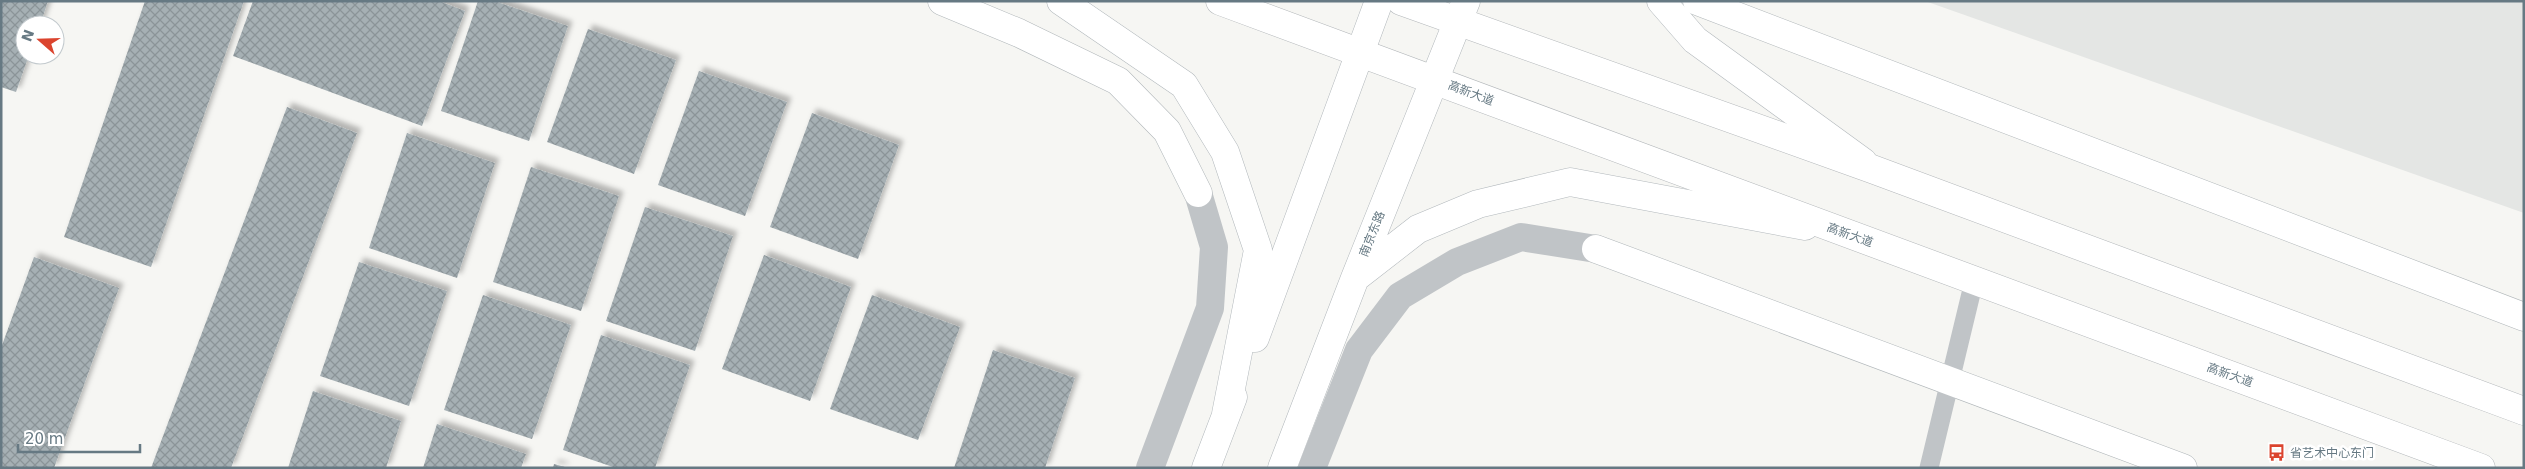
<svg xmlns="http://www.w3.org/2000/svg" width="2525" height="469" font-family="'DejaVu Sans','Noto Sans SC',sans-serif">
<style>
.built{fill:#e4e6e4}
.building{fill:url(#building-cross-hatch);filter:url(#shadow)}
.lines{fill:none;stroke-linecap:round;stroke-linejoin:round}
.secondary-casing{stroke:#b2b8bc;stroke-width:29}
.primary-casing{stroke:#b1b7ba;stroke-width:29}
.trunk-casing{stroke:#b3b7ba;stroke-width:29}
.service{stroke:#c0c4c7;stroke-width:19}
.tertiary{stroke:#c0c4c7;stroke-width:28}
.secondary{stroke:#fff;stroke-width:28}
.primary{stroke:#fff;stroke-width:28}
.trunk{stroke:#fff;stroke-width:28}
.labels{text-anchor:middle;stroke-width:5;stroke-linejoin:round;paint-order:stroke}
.street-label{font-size:12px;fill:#667983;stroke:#fff}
.poi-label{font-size:12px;fill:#667983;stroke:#fff;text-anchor:start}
</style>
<defs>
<pattern id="building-cross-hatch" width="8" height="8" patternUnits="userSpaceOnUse" patternTransform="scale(1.25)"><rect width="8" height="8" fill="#a6b0b4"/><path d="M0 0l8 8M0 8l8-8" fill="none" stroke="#8b9498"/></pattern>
<filter id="shadow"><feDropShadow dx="4.5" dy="-4.5" stdDeviation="2.5" flood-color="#0004"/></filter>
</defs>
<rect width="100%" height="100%" fill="#f6f6f3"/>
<path class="built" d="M1925,1H2524V213Z"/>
<path class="building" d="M1,1H48L40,25H25V55H29L16,92L1,87Z
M145,1H244L151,267L64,237Z
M253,1H439L465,11L422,126L233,56Z
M478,1H494L568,26L529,141L441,111Z
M588,29L676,60L634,174L547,142Z
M699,71L787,102L745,216L658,185Z
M287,107L357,133L231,468H151Z
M812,113L899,145L858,259L770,227Z
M407,133L495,163L457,278L369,248Z
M531,167L619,196L581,311L493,282Z
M645,207L733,236L695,351L606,321Z
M764,255L851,287L810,401L722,369Z
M34,257L119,288L54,468H1V348Z
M359,262L447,291L409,406L320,376Z
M483,295L571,325L532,439L444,410Z
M872,295L960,327L918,440L830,409Z
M601,335L690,365L655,468H616L563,450Z
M993,350L1075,378L1045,468H954Z
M313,391L401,421L386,468H288Z
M437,424L526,454L521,468H423Z
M554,464L565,467L564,468H553Z"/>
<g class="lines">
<defs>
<path id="secondary" d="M1061,1L1184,85L1225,152L1258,250L1226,414
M1661,1L1695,40L1863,162
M1355,278L1418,229L1478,204L1570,182L1805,226
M1255,338L1379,1
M1206,468L1233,397
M1282,468L1355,278L1466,1"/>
<path id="primary" d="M942,1L1019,33L1118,81L1167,131L1198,193
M1697,1L2524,317
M1596,249L2183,468"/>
<path id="trunk" d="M1220,1L2481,468
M1401,1L1872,169L2524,411"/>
</defs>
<use href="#secondary" class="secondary-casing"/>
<use href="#primary" class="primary-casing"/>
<use href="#trunk" class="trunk-casing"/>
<path class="service" d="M1929,468L1974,281"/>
<path class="tertiary" d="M1150,468L1210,308L1214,247L1198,193
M1312,468L1359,350L1400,296L1457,262L1521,237L1596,249"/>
<use href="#secondary" class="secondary"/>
<use href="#primary" class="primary"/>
<use href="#trunk" class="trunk"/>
</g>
<defs>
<symbol id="bus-bare" viewBox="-9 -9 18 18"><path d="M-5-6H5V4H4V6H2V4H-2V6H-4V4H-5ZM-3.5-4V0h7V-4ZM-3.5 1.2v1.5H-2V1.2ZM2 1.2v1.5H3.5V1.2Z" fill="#db442e" stroke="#fff" stroke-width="2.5" paint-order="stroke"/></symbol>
</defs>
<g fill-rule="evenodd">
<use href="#bus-bare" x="2264" y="440" width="25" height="25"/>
</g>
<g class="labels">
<g class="street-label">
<text transform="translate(1471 93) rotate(21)" y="4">高新大道</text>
<text transform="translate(1372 234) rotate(-68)" y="4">南京东路</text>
<text transform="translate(1850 235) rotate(20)" y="4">高新大道</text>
<text transform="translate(2230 375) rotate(20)" y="4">高新大道</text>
</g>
<g class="poi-label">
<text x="2290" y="457">省艺术中心东门</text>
</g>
</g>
<rect width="2525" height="469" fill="none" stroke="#667983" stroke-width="5"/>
<g transform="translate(40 40) rotate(290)"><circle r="24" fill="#ffffff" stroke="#c2c9cd"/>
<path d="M0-4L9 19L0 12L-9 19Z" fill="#db442e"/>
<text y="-8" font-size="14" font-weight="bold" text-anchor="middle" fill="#667983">N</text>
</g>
<path d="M18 444v8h122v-8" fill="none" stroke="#667983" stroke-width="2.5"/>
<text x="25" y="444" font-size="15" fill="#667983" stroke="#ffffff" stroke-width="4" paint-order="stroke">20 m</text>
</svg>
